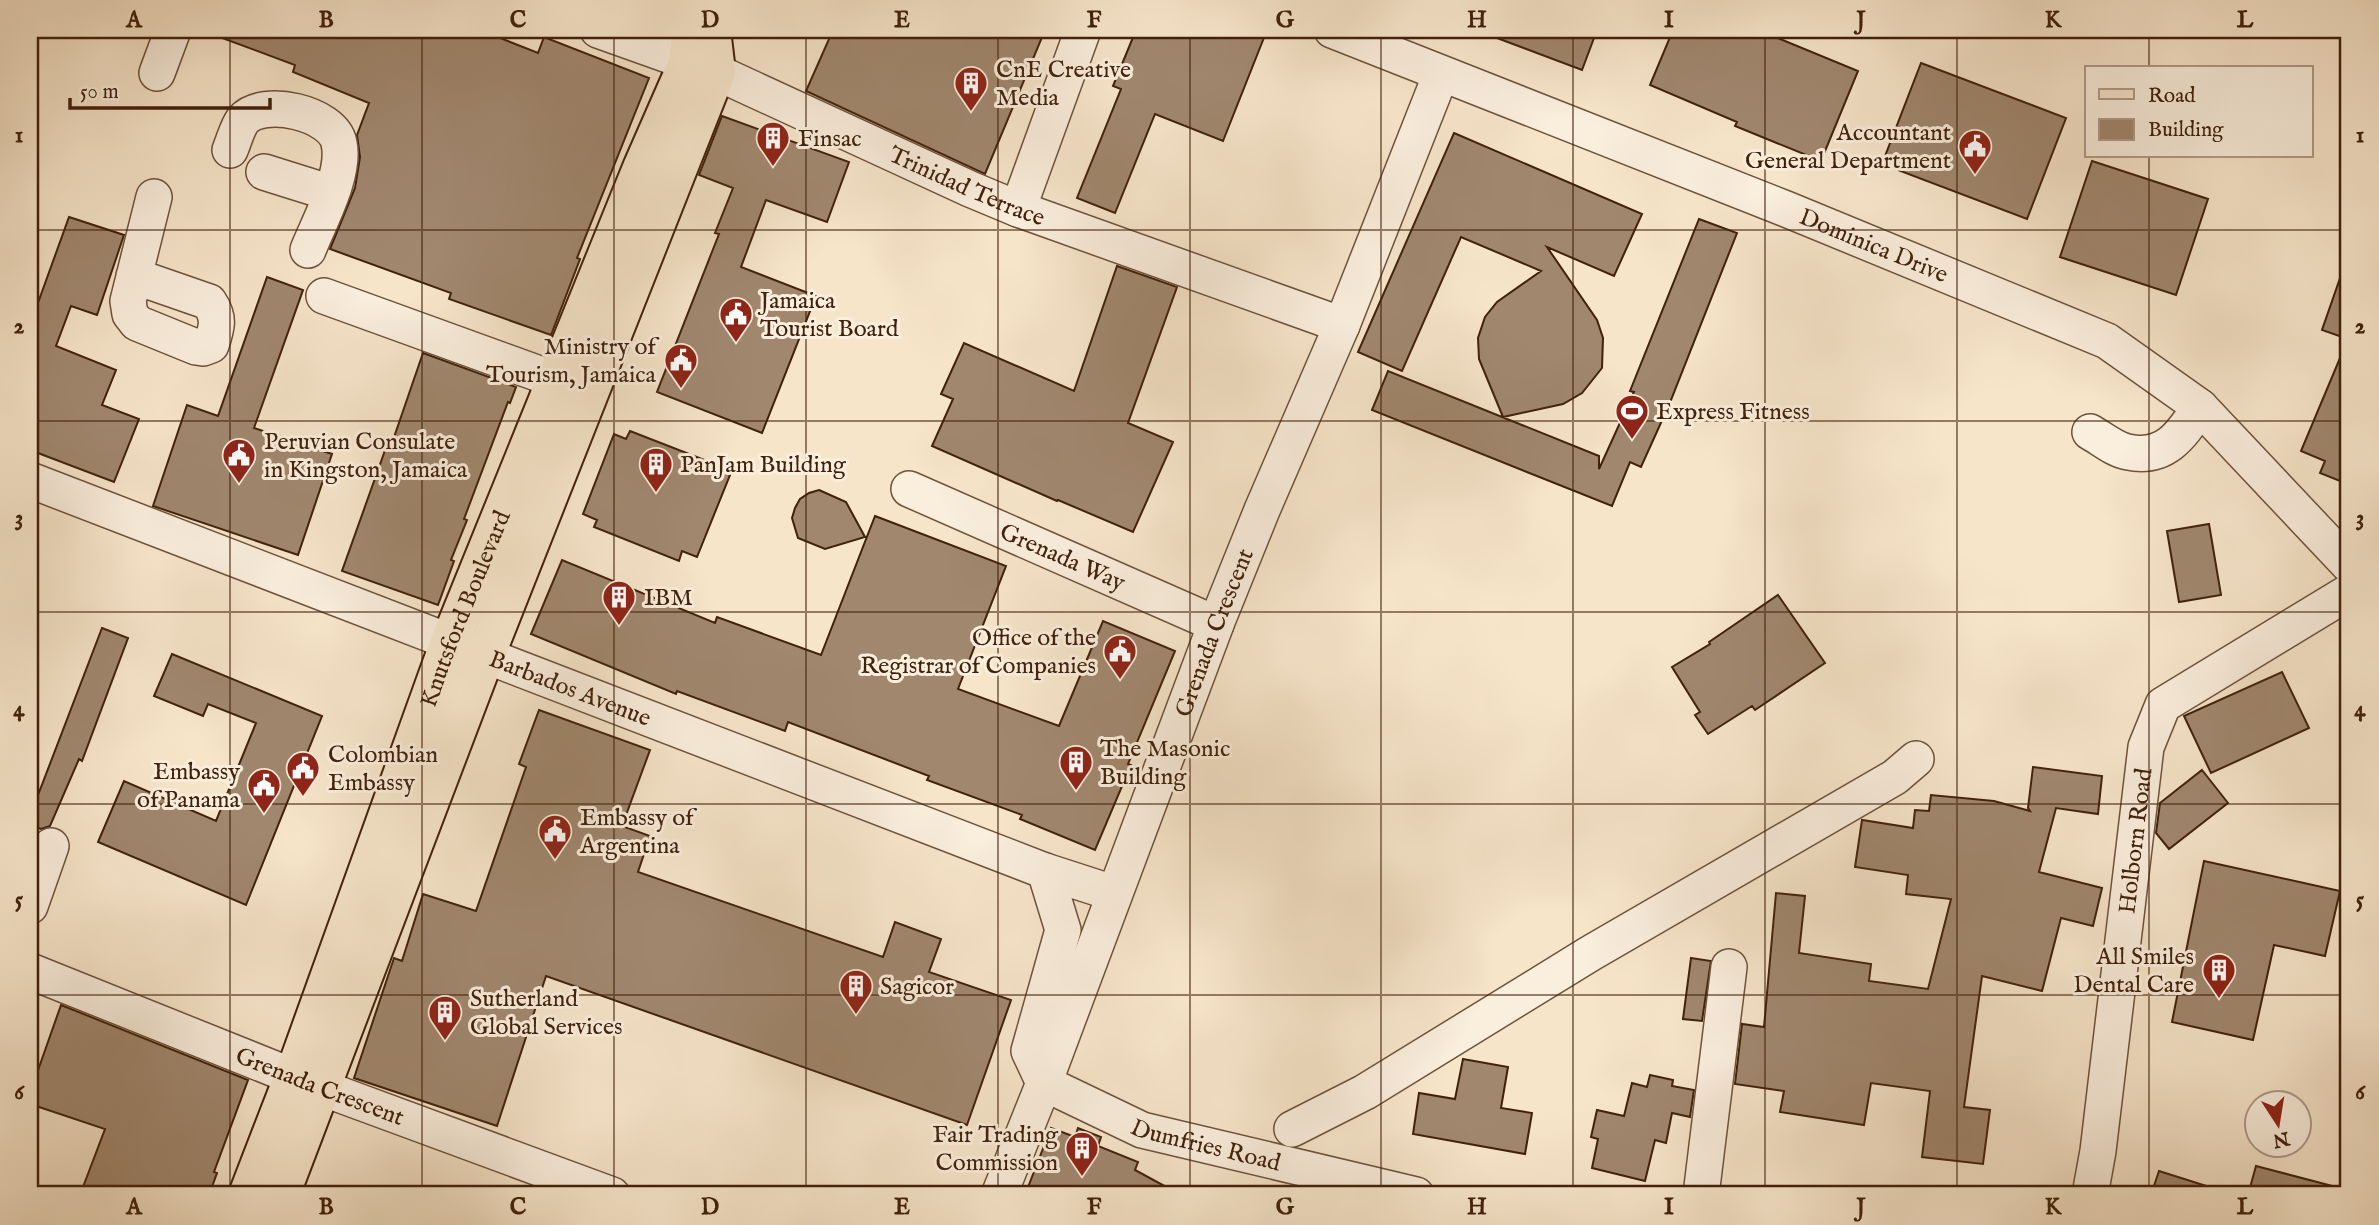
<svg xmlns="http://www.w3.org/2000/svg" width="2379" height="1225" font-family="'IM FELL English',serif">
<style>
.building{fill:#a0876e;stroke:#41210b;stroke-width:2}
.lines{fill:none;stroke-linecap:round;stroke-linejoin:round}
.minor-casing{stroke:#6e523b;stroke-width:38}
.major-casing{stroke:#41210b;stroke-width:42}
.minor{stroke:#faeedd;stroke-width:35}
.major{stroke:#f7e5ca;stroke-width:38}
.grid{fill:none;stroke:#41210b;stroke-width:2;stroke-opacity:0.55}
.labels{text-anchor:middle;stroke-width:6;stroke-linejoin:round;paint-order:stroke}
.poi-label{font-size:24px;fill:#41210b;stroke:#faeedd;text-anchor:start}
.street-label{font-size:24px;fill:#41210b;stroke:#faeedd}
.neatline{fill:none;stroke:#41210b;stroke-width:2.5}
.grid-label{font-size:23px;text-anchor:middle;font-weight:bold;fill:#41210b}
</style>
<rect width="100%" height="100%" fill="#f7e5ca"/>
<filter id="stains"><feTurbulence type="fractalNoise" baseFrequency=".00286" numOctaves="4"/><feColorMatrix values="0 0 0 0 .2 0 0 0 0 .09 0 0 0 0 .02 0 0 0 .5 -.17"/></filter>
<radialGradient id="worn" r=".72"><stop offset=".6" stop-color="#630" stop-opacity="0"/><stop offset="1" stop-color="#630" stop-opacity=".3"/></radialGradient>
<path class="building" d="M206,30H480L538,53L544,37L649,78L577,258L580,259L551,335L449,299L451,293L330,249L355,188L360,157L357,135L369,103L293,72L295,65L206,32Z
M833,30H1045L985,174L806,91Z
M1136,30H1267L1223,141L1155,114L1115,213L1077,198L1121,89L1113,86Z
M1481,30H1597L1582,70L1481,32Z
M1673,30H1758L1858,71L1821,161L1735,126L1737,122L1650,85Z
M1921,63L2066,118L2027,219L1882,164Z
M722,116L849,162L827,222L766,200L741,267L816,296L762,433L657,392L719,234L715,233L733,188L699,175Z
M1454,133L1642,214L1614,276L1547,247L1597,320L1603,338L1602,368L1582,393L1563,404L1503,417L1479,359L1478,338L1485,317L1497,302L1541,271L1461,237L1402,371L1358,352Z
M2092,161L2208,199L2176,295L2060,257Z
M69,217L124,235L97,315L71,306L56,346L116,370L102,405L139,419L114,482L30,450V325Z
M1699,219L1737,233L1669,405L1641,467L1630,462L1612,506L1372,410L1388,371L1599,456V469L1634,392L1630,391Z
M2346,261L2349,262V459L2340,481L2320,473L2325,461L2301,451L2348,339L2322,330Z
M1117,266L1177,287L1128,423L1173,442L1133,532L1058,500L1057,501L932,446L953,399L941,394L964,343L1074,391Z
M267,277L303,290L254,428L332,454L298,555L153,506L187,405L218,416Z
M423,353L516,387L510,403L508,402L464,519L467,520L451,560L454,561L438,605L342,571L388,442L392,443Z
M630,431L720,466L718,470L730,475L697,557L682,551L679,561L594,527L597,520L583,514L614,434L626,439Z
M819,490L846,502L865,537L825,549L798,538L792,518L795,508L800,499L809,493Z
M875,516L1006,566L958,689L1059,726L1103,621L1175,651L1128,764L1131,765L1095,850L1020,819L1022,815L927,780L929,776L788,722L785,731L677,691L676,694L531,634L562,560L715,623L717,617L821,655Z
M2209,524L2221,595L2179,602L2167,531Z
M1778,595L1825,663L1755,710L1752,706L1708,734L1695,715L1700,712L1672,667L1710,644L1709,642Z
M102,628L128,638L82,761L79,759L50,826L41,829L30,825V816Z
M172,654L322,716L246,905L98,842L124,781L216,821L256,723L208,704L203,716L154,696Z
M2282,672L2309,728L2211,773L2184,716Z
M539,710L650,750L622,826L650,836L638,872L883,957L895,922L941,939L929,972L1011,1000L967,1125L546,976L497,1126L354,1078L394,958L402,961L423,894L476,911L526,767L519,764Z
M2033,767L2102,776L2098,814L2056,808L2039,872L2102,888L2093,926L2061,918L2042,991L1982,976L1964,1107L1990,1110L1983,1164L1922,1157L1930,1091L1871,1083L1864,1125L1780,1112L1784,1091L1735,1084L1742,1024L1764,1027L1776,893L1805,896L1799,953L1871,964L1869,981L1928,989L1951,899L1906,894L1908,875L1855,867L1862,820L1913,828L1915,810L1929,811L1931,795L1994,801L2030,811L2028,808Z
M2202,770L2228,803L2169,849L2156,833L2160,803Z
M2204,861L2340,891L2325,956L2274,945L2253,1040L2172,1022Z
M1691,958L1711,961L1702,1021L1683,1019Z
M61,1005L248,1080L214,1172L217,1173L209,1195H80L105,1129L30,1104V1093Z
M1463,1059L1508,1067L1501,1108L1532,1113L1525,1154L1413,1134L1419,1093L1455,1099Z
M1650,1075L1673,1080L1672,1086L1694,1090L1690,1117L1672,1113L1666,1143L1655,1140L1645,1181L1592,1168L1598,1139L1591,1137L1597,1110L1624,1116L1632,1083L1647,1087Z
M1051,1128L1075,1137L1078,1128L1101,1137L1098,1146L1138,1162L1135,1170L1181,1195H1025Z
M2256,1166L2340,1188L2339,1195H2248Z
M2159,1171L2222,1191L2221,1195H2151Z"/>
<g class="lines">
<defs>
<g id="minor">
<path id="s1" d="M598,30L716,72L970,189L1018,209L1342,325"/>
<path id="s2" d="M1332,30L1786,209L2107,341L2200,407L2349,565"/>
<path d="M157,73L173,30"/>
<path d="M230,150C234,141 237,128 243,120C263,97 333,113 339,143C346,174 319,222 308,250"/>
<path d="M264,172L331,193"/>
<path d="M1018,209L1083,30"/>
<path d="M134,276L209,302C220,318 217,327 211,345L203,348L196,347L137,323L130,314L128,301L154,197"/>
<path d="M324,296L556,380"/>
<path d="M2090,432C2101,438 2115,450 2128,452C2166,460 2182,434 2200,407"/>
<path id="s3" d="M30,480L1045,871L1113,893"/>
<path id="s4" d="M909,489L1216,624"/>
<path id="s5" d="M1045,871L1063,930L1029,1051L1044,1083L1142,1130L1416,1195"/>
<path d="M30,906L51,846"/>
<path id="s6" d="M30,971L322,1088L612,1195"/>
<path d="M1292,1129L1365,1092L1591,953L1895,777L1916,759"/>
<path id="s7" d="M999,1195L1044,1083L1216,624L1262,510L1342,325L1441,74"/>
<path d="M1701,1195L1729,967"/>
<path id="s8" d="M2090,1195L2098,1151L2146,747L2163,705L2349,592"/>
</g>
<g id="major">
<path id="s9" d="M248,1195L294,1076L450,642L643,166L689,61L691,30"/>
<path d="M280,1195L485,656L716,72L711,30"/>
</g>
</defs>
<use href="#minor" class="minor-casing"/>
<use href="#major" class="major-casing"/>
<use href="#minor" class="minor"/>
<use href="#major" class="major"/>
</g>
<path class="grid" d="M230,30V1195M422,30V1195M614,30V1195M806,30V1195M998,30V1195M1190,30V1195M1381,30V1195M1573,30V1195M1765,30V1195M1957,30V1195M2149,30V68M2149,156V1195M30,230H2349M30,421H2349M30,612H2349M30,804H2349M30,995H2349"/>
<defs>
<symbol id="building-pin" viewBox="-11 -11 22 30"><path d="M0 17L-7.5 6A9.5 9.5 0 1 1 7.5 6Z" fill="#8f2418" stroke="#faeedd"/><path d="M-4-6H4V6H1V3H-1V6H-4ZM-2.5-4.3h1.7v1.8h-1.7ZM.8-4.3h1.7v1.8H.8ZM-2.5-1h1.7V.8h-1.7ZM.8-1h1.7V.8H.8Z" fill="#fff"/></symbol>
<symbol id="civic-pin" viewBox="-11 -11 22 30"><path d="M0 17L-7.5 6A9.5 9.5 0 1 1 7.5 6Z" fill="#8f2418" stroke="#faeedd"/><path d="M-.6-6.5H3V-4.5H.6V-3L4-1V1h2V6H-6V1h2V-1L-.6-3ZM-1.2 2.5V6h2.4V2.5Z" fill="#fff"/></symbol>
<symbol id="stadium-pin" viewBox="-11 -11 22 30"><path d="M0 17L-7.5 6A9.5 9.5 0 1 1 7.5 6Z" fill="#8f2418" stroke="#faeedd"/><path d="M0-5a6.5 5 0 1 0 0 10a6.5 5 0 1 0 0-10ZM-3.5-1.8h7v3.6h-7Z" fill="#fff"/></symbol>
</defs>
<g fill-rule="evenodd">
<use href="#building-pin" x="952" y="64" width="38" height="52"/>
<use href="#building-pin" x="754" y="119" width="38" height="52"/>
<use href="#civic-pin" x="1956" y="127" width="38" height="52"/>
<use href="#civic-pin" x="717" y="295" width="38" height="52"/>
<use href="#civic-pin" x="662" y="341" width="38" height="52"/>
<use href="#stadium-pin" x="1613" y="392" width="38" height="52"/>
<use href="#civic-pin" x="220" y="436" width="38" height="52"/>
<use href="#building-pin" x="637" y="445" width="38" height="52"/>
<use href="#building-pin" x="600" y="578" width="38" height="52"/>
<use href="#civic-pin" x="1101" y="632" width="38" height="52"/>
<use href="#building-pin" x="1057" y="743" width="38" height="52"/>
<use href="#civic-pin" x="284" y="749" width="38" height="52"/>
<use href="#civic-pin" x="245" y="766" width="38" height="52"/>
<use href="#civic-pin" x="536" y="812" width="38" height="52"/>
<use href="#building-pin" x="2200" y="951" width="38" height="52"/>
<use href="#building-pin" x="837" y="967" width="38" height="52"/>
<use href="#building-pin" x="426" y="993" width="38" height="52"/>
<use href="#building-pin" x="1063" y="1129" width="38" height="52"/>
</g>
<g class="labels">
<g class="poi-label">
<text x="996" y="77">CnE Creative<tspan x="996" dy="28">Media</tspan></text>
<text x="1951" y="140" text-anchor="end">Accountant<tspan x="1951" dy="28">General Department</tspan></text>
<text x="798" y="146">Finsac</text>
<text x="760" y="308">Jamaica<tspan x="760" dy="28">Tourist Board</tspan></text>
<text x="656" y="354" text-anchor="end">Ministry of<tspan x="656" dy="28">Tourism, Jamaica</tspan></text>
<text x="1656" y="419">Express Fitness</text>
<text x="264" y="449">Peruvian Consulate<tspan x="264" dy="28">in Kingston, Jamaica</tspan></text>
<text x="680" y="472">PanJam Building</text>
<text x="644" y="605">IBM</text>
<text x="1096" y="645" text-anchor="end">Office of the<tspan x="1096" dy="28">Registrar of Companies</tspan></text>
<text x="1100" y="756">The Masonic<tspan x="1100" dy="28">Building</tspan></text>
<text x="328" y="762">Colombian<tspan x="328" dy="28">Embassy</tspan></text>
<text x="240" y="779" text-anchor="end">Embassy<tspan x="240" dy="28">of Panama</tspan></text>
<text x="580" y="825">Embassy of<tspan x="580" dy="28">Argentina</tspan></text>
<text x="2194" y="964" text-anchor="end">All Smiles<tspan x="2194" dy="28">Dental Care</tspan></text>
<text x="880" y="994">Sagicor</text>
<text x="470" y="1006">Sutherland<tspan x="470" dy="28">Global Services</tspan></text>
<text x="1058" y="1142" text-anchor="end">Fair Trading<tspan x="1058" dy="28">Commission</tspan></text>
</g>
<g class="street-label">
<text dy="8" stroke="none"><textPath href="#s1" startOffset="401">Trinidad Terrace</textPath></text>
<text dy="8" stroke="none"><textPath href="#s2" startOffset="583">Dominica Drive</textPath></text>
<text dy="8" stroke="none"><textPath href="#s4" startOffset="168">Grenada Way</textPath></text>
<text dy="8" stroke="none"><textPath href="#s9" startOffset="625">Knutsford Boulevard</textPath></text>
<text dy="8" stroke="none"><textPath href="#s7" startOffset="602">Grenada Crescent</textPath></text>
<text dy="8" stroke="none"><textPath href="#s3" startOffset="579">Barbados Avenue</textPath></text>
<text dy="8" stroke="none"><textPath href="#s8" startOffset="357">Holborn Road</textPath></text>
<text dy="8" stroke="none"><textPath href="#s6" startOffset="312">Grenada Crescent</textPath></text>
<text dy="8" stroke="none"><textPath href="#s5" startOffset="397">Dumfries Road</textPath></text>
</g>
</g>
<rect width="2379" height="1225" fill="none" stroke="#f7e5ca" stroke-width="77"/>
<rect x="2085" y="66" width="228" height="91" fill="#faeedd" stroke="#b09c89" stroke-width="2"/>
<rect x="2099" y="89" width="35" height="10" fill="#f7e5ca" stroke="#b09c89" stroke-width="2"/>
<text x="2148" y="102" font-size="21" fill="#41210b">Road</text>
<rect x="2099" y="119" width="35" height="21" fill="#a0876e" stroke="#b09c89" stroke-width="2"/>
<text x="2148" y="136" font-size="21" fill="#41210b">Building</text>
<g transform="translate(2278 1124) rotate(168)"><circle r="33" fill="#faeedd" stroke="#b09c89" stroke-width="2"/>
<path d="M0-5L12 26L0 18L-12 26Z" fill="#8f2418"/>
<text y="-10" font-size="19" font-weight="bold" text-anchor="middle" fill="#41210b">N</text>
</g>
<path d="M70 98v10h200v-10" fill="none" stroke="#41210b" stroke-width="3.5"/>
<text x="80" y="98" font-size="21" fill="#41210b" stroke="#faeedd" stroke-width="5" paint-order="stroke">50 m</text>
<rect x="38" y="38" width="2302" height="1148" class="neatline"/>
<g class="grid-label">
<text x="134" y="27">A</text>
<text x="326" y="27">B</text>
<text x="518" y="27">C</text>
<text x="710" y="27">D</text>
<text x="902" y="27">E</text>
<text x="1094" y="27">F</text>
<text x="1285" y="27">G</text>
<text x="1477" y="27">H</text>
<text x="1669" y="27">I</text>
<text x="1861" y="27">J</text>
<text x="2053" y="27">K</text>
<text x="2245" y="27">L</text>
<text x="19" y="142">1</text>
<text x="2360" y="142">1</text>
<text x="19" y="333">2</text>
<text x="2360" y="333">2</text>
<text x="19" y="525">3</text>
<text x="2360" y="525">3</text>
<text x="19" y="716">4</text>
<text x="2360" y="716">4</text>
<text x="19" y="907">5</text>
<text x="2360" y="907">5</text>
<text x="19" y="1099">6</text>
<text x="2360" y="1099">6</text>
<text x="134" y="1214">A</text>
<text x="326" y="1214">B</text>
<text x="518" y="1214">C</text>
<text x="710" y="1214">D</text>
<text x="902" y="1214">E</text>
<text x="1094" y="1214">F</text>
<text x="1285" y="1214">G</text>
<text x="1477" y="1214">H</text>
<text x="1669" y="1214">I</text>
<text x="1861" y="1214">J</text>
<text x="2053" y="1214">K</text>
<text x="2245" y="1214">L</text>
</g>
<rect width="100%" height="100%" filter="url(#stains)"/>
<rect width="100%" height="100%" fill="url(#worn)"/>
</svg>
